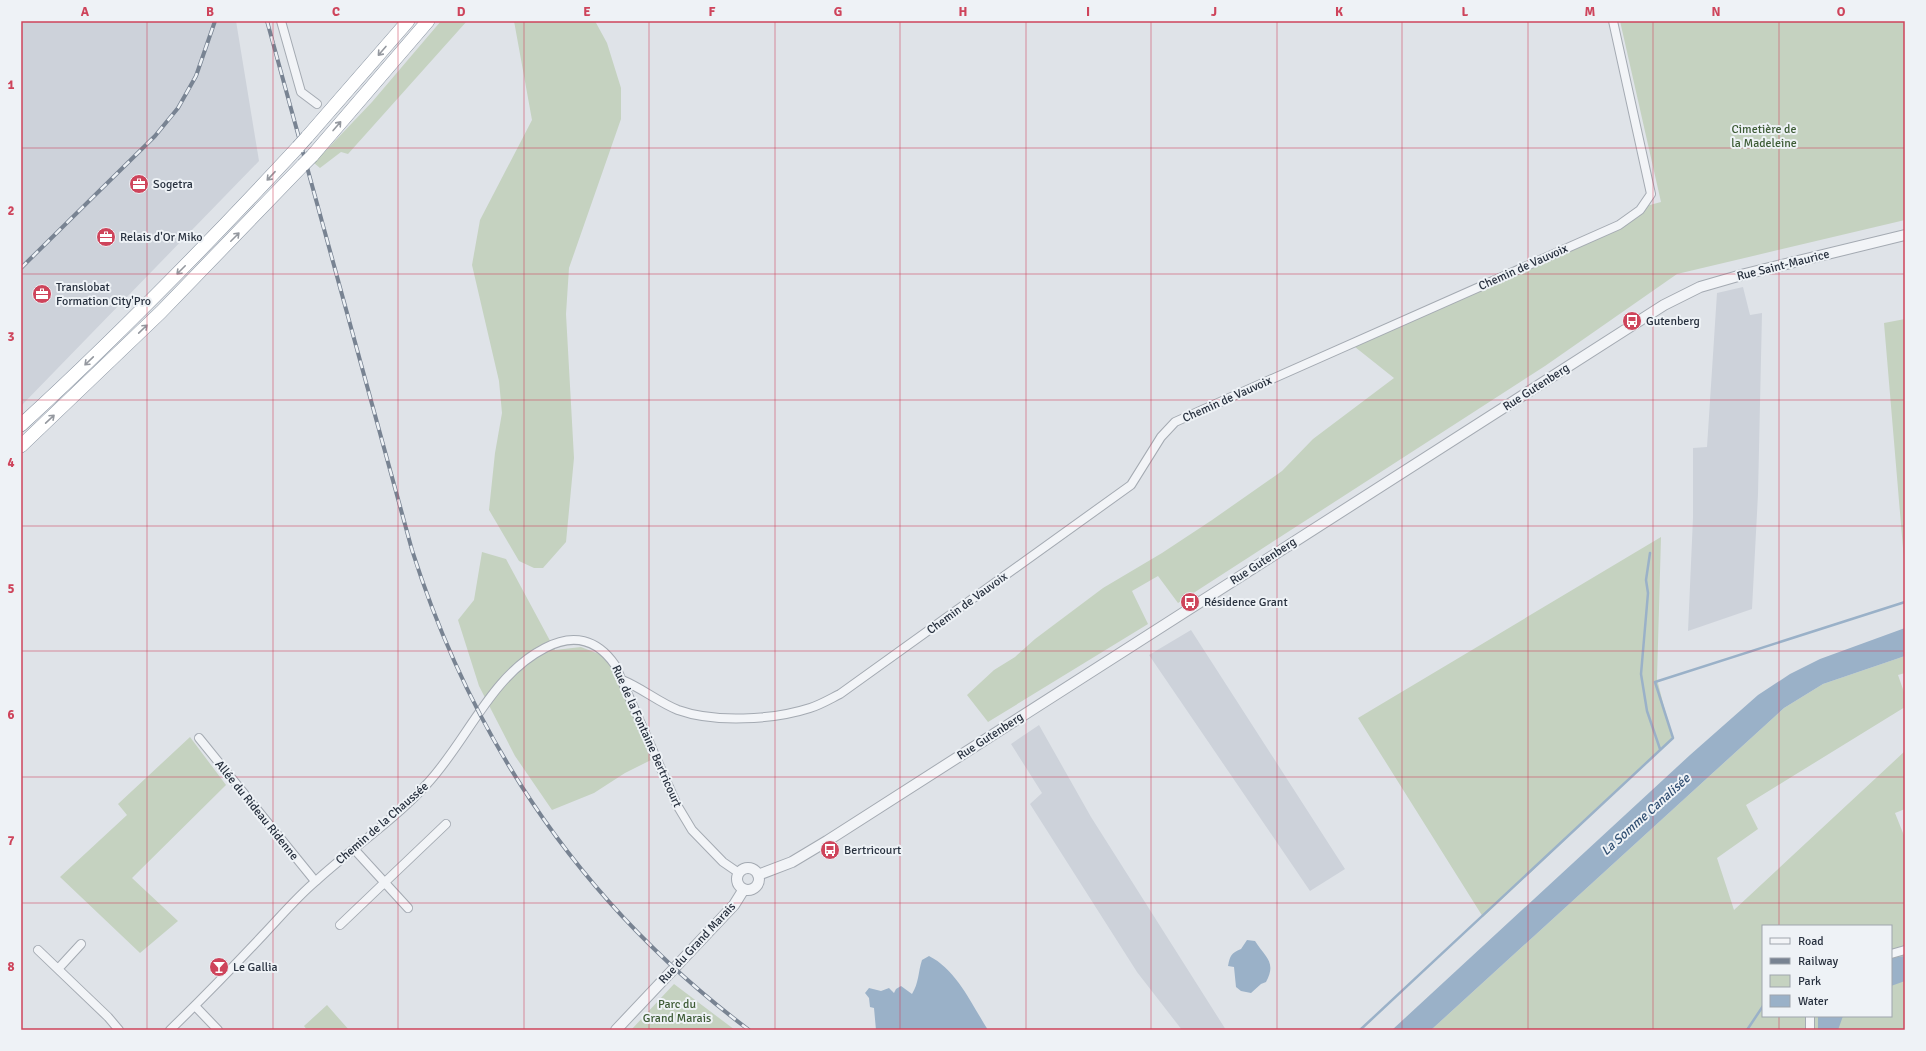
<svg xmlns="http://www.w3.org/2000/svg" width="1926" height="1051" font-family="Signika,sans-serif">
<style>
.built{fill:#cdd2da}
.green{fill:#c5d2c0}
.water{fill:#9ab1c8}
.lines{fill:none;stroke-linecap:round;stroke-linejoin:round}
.stream{stroke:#9ab1c8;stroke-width:2.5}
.minor-casing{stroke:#a4aab2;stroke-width:10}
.tertiary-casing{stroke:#a4aab2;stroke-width:12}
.trunk-casing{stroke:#86919f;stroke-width:14}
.minor{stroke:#f2f4f7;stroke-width:8}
.tertiary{stroke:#f2f4f7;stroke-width:10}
.trunk{stroke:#fff;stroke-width:13}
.rail-casing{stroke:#788392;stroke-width:4}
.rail{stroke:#eef2f6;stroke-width:2.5;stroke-dasharray:8;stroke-linecap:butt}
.trunk-bridge-casing{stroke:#86919f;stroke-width:14;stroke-linecap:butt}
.trunk-bridge{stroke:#fff;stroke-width:13}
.oneway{stroke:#94989f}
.grid{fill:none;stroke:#ce445b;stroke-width:1;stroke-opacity:0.55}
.labels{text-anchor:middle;stroke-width:4;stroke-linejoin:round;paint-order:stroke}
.park-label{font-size:12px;fill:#3d5b35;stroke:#eef2f6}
.poi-label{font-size:12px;fill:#28313f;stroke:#eef2f6;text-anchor:start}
.street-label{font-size:12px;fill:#28313f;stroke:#eef2f6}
.water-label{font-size:13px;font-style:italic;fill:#325073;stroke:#eef2f6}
.neatline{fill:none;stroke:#ce445b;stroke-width:1.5}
.grid-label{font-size:13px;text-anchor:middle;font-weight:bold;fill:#ce445b}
</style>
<rect width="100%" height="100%" fill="#dfe3e8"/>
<path class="built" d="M21,21H236L259,161L21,406Z
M1743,287L1750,315L1762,313L1758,494L1752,609L1688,631L1693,518V448L1707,447L1717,293Z
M1191,630L1345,869L1310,891L1149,655Z
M1039,725L1091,817L1226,1030H1182L1137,972L1030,804L1042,793L1011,744Z"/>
<path class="green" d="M441,21H467L348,154L341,152L320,168L314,163L372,102Z
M514,21H595L607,43L621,88V119L569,268L566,314L574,458L566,542L543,568H534L519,561L489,510L495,453L502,413L499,381L472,265L480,220L532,120Z
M1620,21H1905V220L1677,274L1545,366L1178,603L1158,576L1132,591L1148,624L988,722L967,695L994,670L1015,657L1035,639L1103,588L1162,553L1212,520L1282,471L1313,439L1394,378L1355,347L1616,229L1646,206L1661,202Z
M1905,319V560H1904L1884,323Z
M1661,537L1657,679L1672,739L1483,917L1358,718Z
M482,552L506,559L555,650L581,647L604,656L617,675L651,760L625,773L594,793L552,810L515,756L479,686L458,620L474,600Z
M1905,656V673L1898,675L1905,695V707L1746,805L1758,829L1717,858L1734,910L1905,751V809L1895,813L1905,838V961L1891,965V926H1763V1016H1825L1822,1030H1431L1784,708L1823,684Z
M190,737L226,785L132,878L178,921L140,953L60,877L127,815L118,804Z
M1905,968V1030H1834L1840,1016H1891V974Z
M674,984L735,1030H631Z
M327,1005L349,1030H307L304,1026Z"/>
<path class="water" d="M1905,628V656L1823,684L1784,708L1431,1030H1392L1690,755L1758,695L1790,674L1820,659Z
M1247,940L1255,941C1265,957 1277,962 1266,982L1261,984L1251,993L1241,991L1236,987L1234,967L1228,966C1230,956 1231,953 1241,949Z
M929,956C957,970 972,1005 988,1030H876L874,1008L870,1007L869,998L865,993L869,988L881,991L889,988L894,993L896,989L901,986L912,994C919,983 918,972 922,960Z
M1905,956V981L1891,986V958Z
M1818,1016H1843L1838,1030H1818Z"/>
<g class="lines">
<path class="stream" d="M1650,553L1646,580L1648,593L1641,674L1647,711L1660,749
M1360,1030L1673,738L1655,682L1905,602
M1747,1030L1763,1006"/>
<defs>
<path id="minor" d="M281,21L301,92L317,104
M622,680C642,688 658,702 678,710C714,723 773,720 810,708C820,705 830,699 840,694L1131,485L1161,437L1175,422L1619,225L1640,210L1651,194L1613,21
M199,738L315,881
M354,849L408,908
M340,925L446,824
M38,950L108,1017L119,1030
M1891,954L1905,950
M58,969L81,944
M195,1006L218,1030
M170,1030C202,999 233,967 264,934C281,916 297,897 316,881C352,848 393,821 426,785C467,742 490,676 545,648C573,633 597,639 615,665L677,805L692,830L723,862L739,873
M1810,1030V1016"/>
<path id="tertiary" d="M737 879a11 11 0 1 1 22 0a11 11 0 1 1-22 0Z
M758,875L792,862L827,841L1664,305L1700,287L1745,274L1905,235
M616,1030L734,905L744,889"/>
<path id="trunk" d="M307,137L408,21
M312,156L428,21
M21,425C117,337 209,243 298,147
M21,446L161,312L303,165"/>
</defs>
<use href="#minor" class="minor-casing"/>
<use href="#tertiary" class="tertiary-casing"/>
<use href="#trunk" class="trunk-casing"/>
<use href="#minor" class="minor"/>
<use href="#tertiary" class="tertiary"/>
<use href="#trunk" class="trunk"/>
<defs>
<path id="rail" d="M267,21L412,550C474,745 585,907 749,1030
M21,268L155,136L178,108L196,76L215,21"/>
</defs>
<use href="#rail" class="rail-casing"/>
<use href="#rail" class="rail"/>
<defs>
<path id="trunk-bridge" d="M298,147L307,137
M303,165L312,156"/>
</defs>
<use href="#trunk-bridge" class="trunk-bridge-casing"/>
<use href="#trunk-bridge" class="trunk-bridge"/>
</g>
<defs><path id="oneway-shaft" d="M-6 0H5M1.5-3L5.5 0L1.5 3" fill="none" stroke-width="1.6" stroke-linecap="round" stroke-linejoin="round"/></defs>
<g class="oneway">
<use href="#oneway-shaft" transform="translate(382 51) rotate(131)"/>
<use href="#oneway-shaft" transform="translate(337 126) rotate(-49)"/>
<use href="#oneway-shaft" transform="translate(271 176) rotate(133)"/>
<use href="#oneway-shaft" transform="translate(235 237) rotate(-45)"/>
<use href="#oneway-shaft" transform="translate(181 270) rotate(135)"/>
<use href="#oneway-shaft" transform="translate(143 329) rotate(-44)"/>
<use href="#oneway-shaft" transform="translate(89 361) rotate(136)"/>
<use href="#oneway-shaft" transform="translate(50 419) rotate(-43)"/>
</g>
<path class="grid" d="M147,21V1030M273,21V1030M398,21V1030M524,21V1030M649,21V1030M775,21V1030M900,21V1030M1026,21V1030M1151,21V1030M1277,21V1030M1402,21V1030M1528,21V1030M1653,21V1030M1779,21V926M21,148H1905M21,274H1905M21,400H1905M21,526H1905M21,651H1905M21,777H1905M21,903H1905M1779,1016V1030"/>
<defs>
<symbol id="office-disc" viewBox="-11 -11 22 22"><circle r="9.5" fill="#ce445b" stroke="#eef2f6"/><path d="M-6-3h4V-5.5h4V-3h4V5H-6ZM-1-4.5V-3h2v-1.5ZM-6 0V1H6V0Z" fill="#fff"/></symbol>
<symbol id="bus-disc" viewBox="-11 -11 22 22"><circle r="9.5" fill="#ce445b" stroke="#eef2f6"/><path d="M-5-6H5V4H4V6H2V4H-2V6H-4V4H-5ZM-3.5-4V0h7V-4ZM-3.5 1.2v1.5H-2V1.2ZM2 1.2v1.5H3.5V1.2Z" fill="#fff"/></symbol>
<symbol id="bar-disc" viewBox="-11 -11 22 22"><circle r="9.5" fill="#ce445b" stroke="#eef2f6"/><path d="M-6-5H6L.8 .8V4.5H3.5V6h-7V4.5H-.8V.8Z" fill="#fff"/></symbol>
</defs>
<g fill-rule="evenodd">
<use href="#office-disc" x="128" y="173" width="22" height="22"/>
<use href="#office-disc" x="95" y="226" width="22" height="22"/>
<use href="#office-disc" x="31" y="283" width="22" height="22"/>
<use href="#bus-disc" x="1621" y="310" width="22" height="22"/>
<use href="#bus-disc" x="1179" y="591" width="22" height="22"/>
<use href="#bus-disc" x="819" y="839" width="22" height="22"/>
<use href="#bar-disc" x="208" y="956" width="22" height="22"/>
</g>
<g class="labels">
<g class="park-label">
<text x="1764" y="133">Cimetière de<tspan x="1764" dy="14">la Madeleine</tspan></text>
<text x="677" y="1008">Parc du<tspan x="677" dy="14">Grand Marais</tspan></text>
</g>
<g class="poi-label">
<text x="153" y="188">Sogetra</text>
<text x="120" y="241">Relais d'Or Miko</text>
<text x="56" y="291">Translobat<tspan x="56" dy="14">Formation City'Pro</tspan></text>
<text x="1646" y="325">Gutenberg</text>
<text x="1204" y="606">Résidence Grant</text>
<text x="844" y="854">Bertricourt</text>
<text x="233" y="971">Le Gallia</text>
</g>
<g class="street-label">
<text transform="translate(1783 265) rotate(-14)" y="4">Rue Saint-Maurice</text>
<text transform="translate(1523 267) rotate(-24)" y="4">Chemin de Vauvoix</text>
<text transform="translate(1536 387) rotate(-33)" y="4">Rue Gutenberg</text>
<text transform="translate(1227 399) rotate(-24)" y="4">Chemin de Vauvoix</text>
<text transform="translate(1263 561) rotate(-33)" y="4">Rue Gutenberg</text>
<text transform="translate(967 603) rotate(-36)" y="4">Chemin de Vauvoix</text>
<text transform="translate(647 736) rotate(66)" y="4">Rue de la Fontaine Bertricourt</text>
<text transform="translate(990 736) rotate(-33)" y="4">Rue Gutenberg</text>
<text transform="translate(257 810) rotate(51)" y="4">Allée du Rideau Ridenne</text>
<text transform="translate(382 823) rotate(-41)" y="4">Chemin de la Chaussée</text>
<text transform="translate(697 943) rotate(-47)" y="4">Rue du Grand Marais</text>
</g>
<g class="water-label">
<text transform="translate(1645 814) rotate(-42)" y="5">La Somme Canalisée</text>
</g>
</g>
<rect width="1926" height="1051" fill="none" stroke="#eef2f6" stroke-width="44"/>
<rect x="1762" y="925" width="130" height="92" fill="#eef2f6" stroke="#9fa5ad"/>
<rect x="1770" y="938" width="20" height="6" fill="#f2f4f7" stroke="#9fa5ad"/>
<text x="1798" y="945" font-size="12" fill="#28313f">Road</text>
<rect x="1770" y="958" width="20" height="6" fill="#788392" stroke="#9fa5ad"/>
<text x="1798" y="965" font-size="12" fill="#28313f">Railway</text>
<rect x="1770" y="975" width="20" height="12" fill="#c5d2c0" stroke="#9fa5ad"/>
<text x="1798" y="985" font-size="12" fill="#28313f">Park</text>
<rect x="1770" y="995" width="20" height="12" fill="#9ab1c8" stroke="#9fa5ad"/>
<text x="1798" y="1005" font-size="12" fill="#28313f">Water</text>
<rect x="22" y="22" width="1882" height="1007" class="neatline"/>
<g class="grid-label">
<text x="85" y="16">A</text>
<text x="210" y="16">B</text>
<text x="336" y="16">C</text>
<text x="461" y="16">D</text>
<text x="587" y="16">E</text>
<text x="712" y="16">F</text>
<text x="838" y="16">G</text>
<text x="963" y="16">H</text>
<text x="1088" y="16">I</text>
<text x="1214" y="16">J</text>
<text x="1339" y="16">K</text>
<text x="1465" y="16">L</text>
<text x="1590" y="16">M</text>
<text x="1716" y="16">N</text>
<text x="1841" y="16">O</text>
<text x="11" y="89">1</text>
<text x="11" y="215">2</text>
<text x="11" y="341">3</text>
<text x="11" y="467">4</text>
<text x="11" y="593">5</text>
<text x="11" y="719">6</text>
<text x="11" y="845">7</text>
<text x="11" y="971">8</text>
</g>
</svg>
